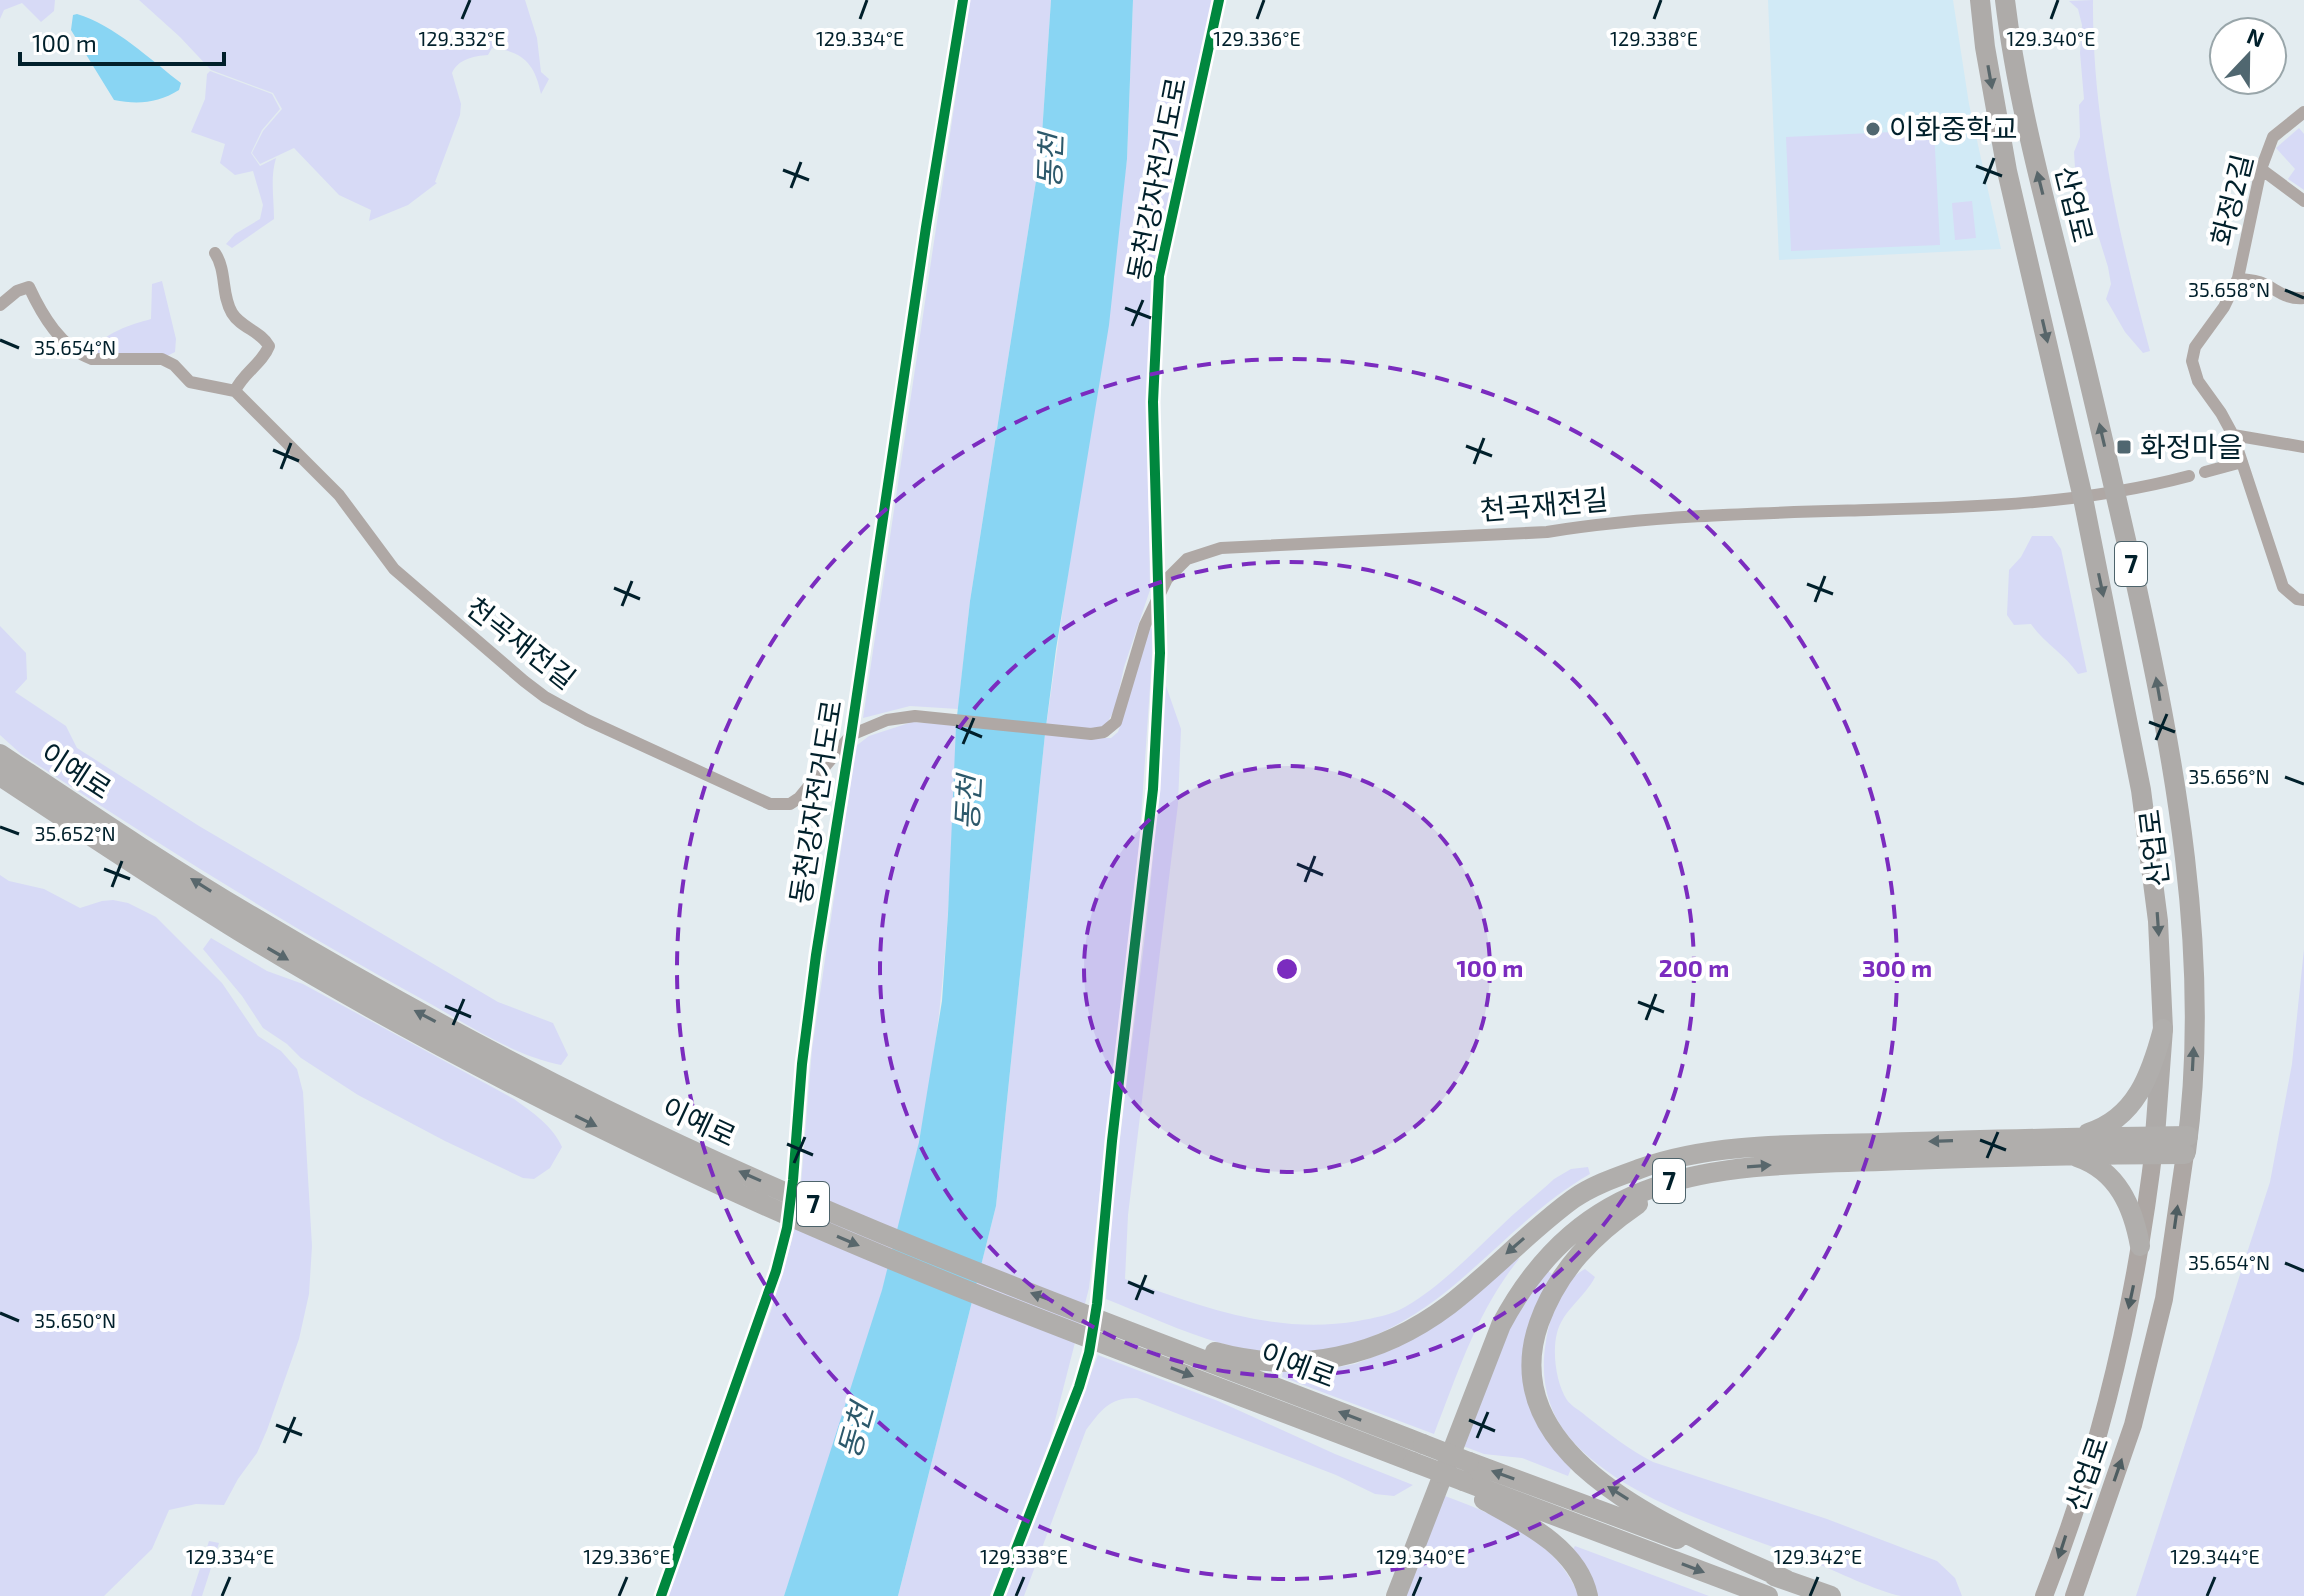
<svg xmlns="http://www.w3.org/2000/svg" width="2304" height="1596" font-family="'Exo 2','Noto Sans KR',sans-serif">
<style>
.built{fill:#d1eaf6}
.green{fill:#d7daf6}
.water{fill:#89d5f3}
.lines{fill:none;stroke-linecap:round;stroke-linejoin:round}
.minor{stroke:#afa8a5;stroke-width:12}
.secondary{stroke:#ada7a4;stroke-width:18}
.primary{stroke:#aeaba9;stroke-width:20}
.trunk{stroke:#b0aeac;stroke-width:20}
.trunk-bridge{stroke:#b0aeac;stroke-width:20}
.cycleway-casing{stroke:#fff;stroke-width:15}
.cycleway{stroke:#00873e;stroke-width:10}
.oneway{fill:#58666a}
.oneway2{fill:#58676c}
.oneway3{fill:#4e5d61}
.ticks{fill:none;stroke:#01202b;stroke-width:3}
.ring{fill:none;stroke:#7b2cbf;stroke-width:4;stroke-dasharray:14 10}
.poi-dot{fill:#506770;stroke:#fff;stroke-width:3}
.labels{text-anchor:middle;stroke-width:8;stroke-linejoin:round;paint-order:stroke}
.shield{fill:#fff;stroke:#4d636b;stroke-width:2}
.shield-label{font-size:26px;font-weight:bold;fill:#01202b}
.poi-label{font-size:28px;fill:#01202b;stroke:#fff;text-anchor:start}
.street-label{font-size:28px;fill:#01202b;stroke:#fff}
.water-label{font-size:30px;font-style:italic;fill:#2d596b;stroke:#fff}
.ticks-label{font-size:20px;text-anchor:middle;fill:#01202b;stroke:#fff;stroke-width:8;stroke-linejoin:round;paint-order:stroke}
.centre{fill:#7b2cbf;stroke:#fff;stroke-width:4}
.ring-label{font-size:24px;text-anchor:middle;font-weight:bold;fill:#7b2cbf;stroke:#fff;stroke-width:8;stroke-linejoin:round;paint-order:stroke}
</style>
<rect width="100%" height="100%" fill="#e3ecf0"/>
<path class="built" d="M1768,0H1953L1969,104L2001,249L1779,260Z"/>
<path class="green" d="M0,0H55L54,11L41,22L22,3L4,10L0,19Z
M139,0H525L537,38L541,72L549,79L541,94C535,64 523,51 492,48L488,55C474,56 458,59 452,73L461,104L460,115L435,182L437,183L408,205L369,221L371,210L339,195L294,148L260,164L252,153L263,131L282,109L273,93L211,70L180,37Z
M970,0H1051L1041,149L970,601L958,709L910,706L863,718Z
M1133,0H1212L1152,281L1147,401L1150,590L1124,667L1115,709L1107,723L1089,738H1111L1118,732L1149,628L1154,629L1139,847L1089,1288L1050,1440L990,1596H898L996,1206L1045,734L1127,159Z
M2093,0C2092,120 2119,235 2150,351L2143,353L2125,332L2106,299L2111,284L2108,267L2099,238L2090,223L2088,193L2075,168L2074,152L2080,137L2079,105L2084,99L2080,53L2082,25L2078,9L2069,1Z
M210,71L272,94L280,109L262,130L251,153L260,166L276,158C270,178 274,198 274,219L232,248L226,244L235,234L260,219L263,205L253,171L235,175L220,163L225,144L191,132L205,99L207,74Z
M2299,128L2304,134V190L2288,179L2295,169L2276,148Z
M1934,130L1940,245L1791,251L1786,137Z
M1972,201L1976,238L1955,240L1952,203Z
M162,281L176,339L175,352L169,355H98L93,351C105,332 130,325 151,319L152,284Z
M2032,536H2052L2061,549L2087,672L2078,674C2065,654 2044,643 2031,624L2014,625L2007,615L2009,570L2021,557Z
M0,626L26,653L27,679L15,692L66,726L77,748L199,826L498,1002L553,1023L568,1055L561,1065C511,1055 464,1022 420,998C282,923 151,839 21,754L0,735Z
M1163,683H1165L1181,729L1178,804L1128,1215L1125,1279C1201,1307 1276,1335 1358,1321C1374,1318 1391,1315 1405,1307C1441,1286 1469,1256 1499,1228C1516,1211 1536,1196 1554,1179L1571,1169L1588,1167L1590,1174C1543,1201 1507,1239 1467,1274C1394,1339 1319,1371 1220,1343C1182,1332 1144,1314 1106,1299C1113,1162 1136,1026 1150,889C1157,820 1160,752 1163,683Z
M912,722L956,725C952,865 947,1005 919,1142C887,1296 834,1447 784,1596H668L772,1308L792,1240L801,1184L812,1049L856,746L869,736Z
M0,875L9,881L44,889L80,908L102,901L113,900L128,903L156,917L222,983L258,1036L281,1051L297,1069L303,1092L312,1246L309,1294L299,1339L267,1430L257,1453L238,1479L224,1505L196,1504L169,1510L152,1549L104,1596H0Z
M211,938L267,971L303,984L514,1099C532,1112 553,1126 562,1147L550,1168L534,1179L523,1178L445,1141L358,1095L301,1058L287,1044L263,1028L242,996L203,949Z
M2304,949V1596H2136L2270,1182L2292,1064Z
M1515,1255L1519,1259C1477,1311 1458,1373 1434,1434L1282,1377L1283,1371H1318L1355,1364L1388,1351Z
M1585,1269L1595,1277C1585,1297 1563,1310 1557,1333C1552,1352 1556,1383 1567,1400C1571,1406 1581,1411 1586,1416C1608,1433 1628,1449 1653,1462L1827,1519L1937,1561L1955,1578L1962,1596C1943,1596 1920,1596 1901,1596C1876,1591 1836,1571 1811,1561C1734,1531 1623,1501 1569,1437C1546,1409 1540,1376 1546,1341C1550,1316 1561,1281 1585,1269Z
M1547,1270L1554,1276L1526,1360L1572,1466L1568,1476L1522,1458L1484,1454L1463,1446L1509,1326Z
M1098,1355L1218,1401L1335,1454L1413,1485L1394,1496L1375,1494L1336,1475L1137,1398C1110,1397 1101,1410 1086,1430L1024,1596H1006Z
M1442,1495C1497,1515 1556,1539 1579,1596H1403Z
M209,1541L219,1543L202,1596H191Z
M1575,1546L1709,1596H1597L1572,1551Z"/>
<path class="water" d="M1051,0H1133L1127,159L1109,325L1056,649L1045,734L996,1206L898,1596H784L882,1290L919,1142L942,1001L948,914L956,725L970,601L1041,149Z
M77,14C113,24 152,61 181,83L179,90C158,103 138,105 114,100L71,30L73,15Z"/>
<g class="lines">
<path class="minor" d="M2304,112L2273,137L2261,169L2238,278L2224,307L2195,347L2192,361L2198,381L2221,413L2233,435L2283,587L2297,599L2304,600
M2261,169L2304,201
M215,253C227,271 221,295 232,313C241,328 261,331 269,346C262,364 243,373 235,391
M2238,278C2245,280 2252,280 2259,282C2276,288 2284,300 2304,298
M0,305L17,291L29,287C42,315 61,348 92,359H162L174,365L190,382L235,391L339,495L394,569L524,681L545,697L587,720L770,804H790L799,798L851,735L887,720L915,716L1091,734L1104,732L1116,722L1145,625L1167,579L1187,559L1221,548L1547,532C1653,515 1762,513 1869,510C1977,507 2084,504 2189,476
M2233,435L2304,447
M2205,472L2242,462"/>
<path class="secondary" d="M2044,1596C2102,1449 2137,1296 2155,1139
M2074,1596L2133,1425L2164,1299L2185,1154"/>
<path class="primary" d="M1980,0L1985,47L2007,171L2083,498L2141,790L2158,921L2163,1029L2155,1136
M2005,0C2017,100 2044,197 2068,295C2091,385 2111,475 2132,566C2174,756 2213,957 2186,1152"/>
<path class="trunk" d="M0,754C84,810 168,867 255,918C369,986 485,1050 605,1109C869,1239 1148,1337 1423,1444
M0,776C79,828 158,881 239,931C381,1018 529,1095 679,1166C918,1279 1168,1367 1413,1462
M2088,1133C2136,1118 2151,1074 2163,1029
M2077,1157C2118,1171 2133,1207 2140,1246
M1638,1204C1593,1235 1558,1270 1539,1323C1490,1463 1691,1536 1787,1580
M1215,1352C1299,1375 1380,1357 1449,1305C1492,1272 1529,1231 1573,1199C1593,1185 1617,1177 1639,1169C1712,1142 1803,1145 1879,1143C1982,1140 2085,1137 2188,1136
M1469,1462L1677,1539
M1463,1481L1768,1596
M1484,1500C1524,1522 1578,1548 1588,1596
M1774,1576L1831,1596
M1396,1596L1501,1325C1592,1154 1738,1167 1907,1160C2000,1157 2092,1154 2185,1154"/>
<path class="trunk-bridge" d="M1423,1444L1469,1462
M1413,1462L1463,1481"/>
<defs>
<path id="cycleway" d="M661,1596L776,1271L787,1228L793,1180L802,1064L816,955L851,735L926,227L963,0
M998,1596L1079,1387L1089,1353L1097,1304L1112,1141L1153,789L1160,653L1153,402L1159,276L1219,0"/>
</defs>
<use href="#cycleway" class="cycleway-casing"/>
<use href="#cycleway" class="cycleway"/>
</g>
<defs><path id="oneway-solid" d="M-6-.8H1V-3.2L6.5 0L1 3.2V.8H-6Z" transform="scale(2)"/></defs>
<g class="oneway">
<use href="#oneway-solid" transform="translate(1990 77) rotate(80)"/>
<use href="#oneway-solid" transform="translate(2040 183) rotate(-104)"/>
<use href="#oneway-solid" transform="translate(2045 331) rotate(77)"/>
<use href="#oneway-solid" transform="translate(2102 435) rotate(-103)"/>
<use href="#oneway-solid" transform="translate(2101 585) rotate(78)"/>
<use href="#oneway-solid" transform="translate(2158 689) rotate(-100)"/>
<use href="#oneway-solid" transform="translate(2158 924) rotate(86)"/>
<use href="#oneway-solid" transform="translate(2193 1059) rotate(-87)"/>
</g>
<g class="oneway2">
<use href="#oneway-solid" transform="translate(201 885) rotate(-148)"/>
<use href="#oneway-solid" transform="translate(278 954) rotate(30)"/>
<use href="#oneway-solid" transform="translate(425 1016) rotate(-152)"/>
<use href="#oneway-solid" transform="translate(586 1121) rotate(26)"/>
<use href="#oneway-solid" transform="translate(1941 1141) rotate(178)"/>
<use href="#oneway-solid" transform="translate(1759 1166) rotate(-4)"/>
<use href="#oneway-solid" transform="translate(750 1176) rotate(-156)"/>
<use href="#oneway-solid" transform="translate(848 1241) rotate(23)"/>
<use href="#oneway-solid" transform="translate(1515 1246) rotate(139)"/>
<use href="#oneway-solid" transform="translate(1042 1297) rotate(-160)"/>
<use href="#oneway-solid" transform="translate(1182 1372) rotate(21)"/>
<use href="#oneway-solid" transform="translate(1350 1416) rotate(-159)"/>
<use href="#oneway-solid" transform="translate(1503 1475) rotate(-160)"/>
<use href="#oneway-solid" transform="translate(1618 1493) rotate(-148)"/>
<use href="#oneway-solid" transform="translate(1693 1568) rotate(21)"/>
</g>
<g class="oneway3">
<use href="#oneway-solid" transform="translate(2176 1217) rotate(-82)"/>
<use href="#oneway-solid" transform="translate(2131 1297) rotate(102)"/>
<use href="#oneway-solid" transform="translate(2118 1470) rotate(-71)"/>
<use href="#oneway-solid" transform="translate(2062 1547) rotate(108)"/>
</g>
<path class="ticks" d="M462,19L470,0M860,19L867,0M1257,19L1264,0M1654,19L1661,0M2051,19L2058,0M1976,166L2002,176M783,170L809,180M1984,184L1994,158M791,188L801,162M2285,290L2304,298M1125,308L1151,318M1132,326L1143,300M0,340L19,348M1466,446L1492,456M273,450L299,461M1474,464L1484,438M281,469L291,443M1807,584L1833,594M614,588L640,599M1815,602L1825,576M622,606L632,581M2149,722L2175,732M956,726L982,737M2156,740L2167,714M963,744L974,718M2285,777L2304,784M0,827L19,834M1297,864L1323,875M104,869L130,879M1305,882L1315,856M112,887L122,861M1638,1002L1664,1012M445,1006L471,1017M1646,1020L1656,994M453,1025L464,999M1980,1140L2006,1150M787,1144L813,1155M1987,1158L1998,1132M794,1163L805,1137M2285,1263L2304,1271M1128,1282L1154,1293M1136,1300L1146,1275M0,1313L19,1321M1469,1420L1495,1431M276,1425L302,1435M1477,1438L1488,1412M284,1443L295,1417M222,1596L230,1577M619,1596L627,1577M1016,1596L1024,1577M1413,1596L1421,1577M1810,1596L1818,1577M2207,1596L2215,1577"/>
<circle cx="1287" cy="969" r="203" fill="#7b2cbf" fill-opacity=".12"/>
<g class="ring">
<circle cx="1287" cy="969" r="203"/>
<circle cx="1287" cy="969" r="407"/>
<circle cx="1287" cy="969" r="610"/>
</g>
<g class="poi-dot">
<circle cx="1873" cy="129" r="8"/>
<rect x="2116" y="439" width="16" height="16" rx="4"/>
</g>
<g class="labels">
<g class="shield">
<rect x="2115" y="542" width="32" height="44" rx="6"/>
<rect x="1653" y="1159" width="32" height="44" rx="6"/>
<rect x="797" y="1182" width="32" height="44" rx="6"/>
</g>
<g class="shield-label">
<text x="2131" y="573">7</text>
<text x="1669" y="1190">7</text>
<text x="813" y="1213">7</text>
</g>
<g class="poi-label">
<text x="1889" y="139">이화중학교</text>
<text x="2140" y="457">화정마을</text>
</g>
<g class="street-label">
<text transform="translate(1157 179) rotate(-79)" y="10">동천강자전거도로</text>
<text transform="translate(2232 200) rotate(-76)" y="10">화정2길</text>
<text transform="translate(2074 204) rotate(76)" y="10">산업로</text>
<text transform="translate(1544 505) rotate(-5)" y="10">천곡재전길</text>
<text transform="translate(521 643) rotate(38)" y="10">천곡재전길</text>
<text transform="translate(76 771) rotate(33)" y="10">이예로</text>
<text transform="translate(816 802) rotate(-81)" y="10">동천강자전거도로</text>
<text transform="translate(2154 848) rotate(-97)" y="10">산업로</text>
<text transform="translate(699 1122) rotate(25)" y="10">이예로</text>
<text transform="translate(1298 1365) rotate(21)" y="10">이예로</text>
<text transform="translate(2087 1474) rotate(-71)" y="10">산업로</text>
</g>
<g class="water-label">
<text transform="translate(1051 161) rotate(-88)" y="10">동천</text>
<text transform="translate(969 803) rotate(-87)" y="10">동천</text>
<text transform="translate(856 1431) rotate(-74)" y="10">동천</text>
</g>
</g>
<g class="ticks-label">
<text x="860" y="46">129.334°E</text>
<text x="1257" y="46">129.336°E</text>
<text x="1654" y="46">129.338°E</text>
<text x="2051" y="46">129.340°E</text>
<text x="462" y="46">129.332°E</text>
<text x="2229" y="297">35.658°N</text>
<text x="75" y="355">35.654°N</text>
<text x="2229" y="784">35.656°N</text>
<text x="75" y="841">35.652°N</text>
<text x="2229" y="1270">35.654°N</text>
<text x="75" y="1328">35.650°N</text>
<text x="230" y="1564">129.334°E</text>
<text x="627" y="1564">129.336°E</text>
<text x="1024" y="1564">129.338°E</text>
<text x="1421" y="1564">129.340°E</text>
<text x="1818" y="1564">129.342°E</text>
<text x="2215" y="1564">129.344°E</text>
</g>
<circle cx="1287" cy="969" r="12" class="centre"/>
<g class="ring-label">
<text x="1490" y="977">100 m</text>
<text x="1694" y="977">200 m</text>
<text x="1897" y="977">300 m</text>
</g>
<g transform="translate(2248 56) rotate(22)"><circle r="38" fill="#ffffff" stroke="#99a6aa" stroke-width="2"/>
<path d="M0-6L14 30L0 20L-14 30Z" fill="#506770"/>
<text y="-12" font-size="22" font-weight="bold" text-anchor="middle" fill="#01202b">N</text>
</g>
<path d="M20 52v12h204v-12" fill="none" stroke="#01202b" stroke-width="4"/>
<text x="32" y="52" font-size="24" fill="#01202b" stroke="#ffffff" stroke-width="6" paint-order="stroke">100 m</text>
</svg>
